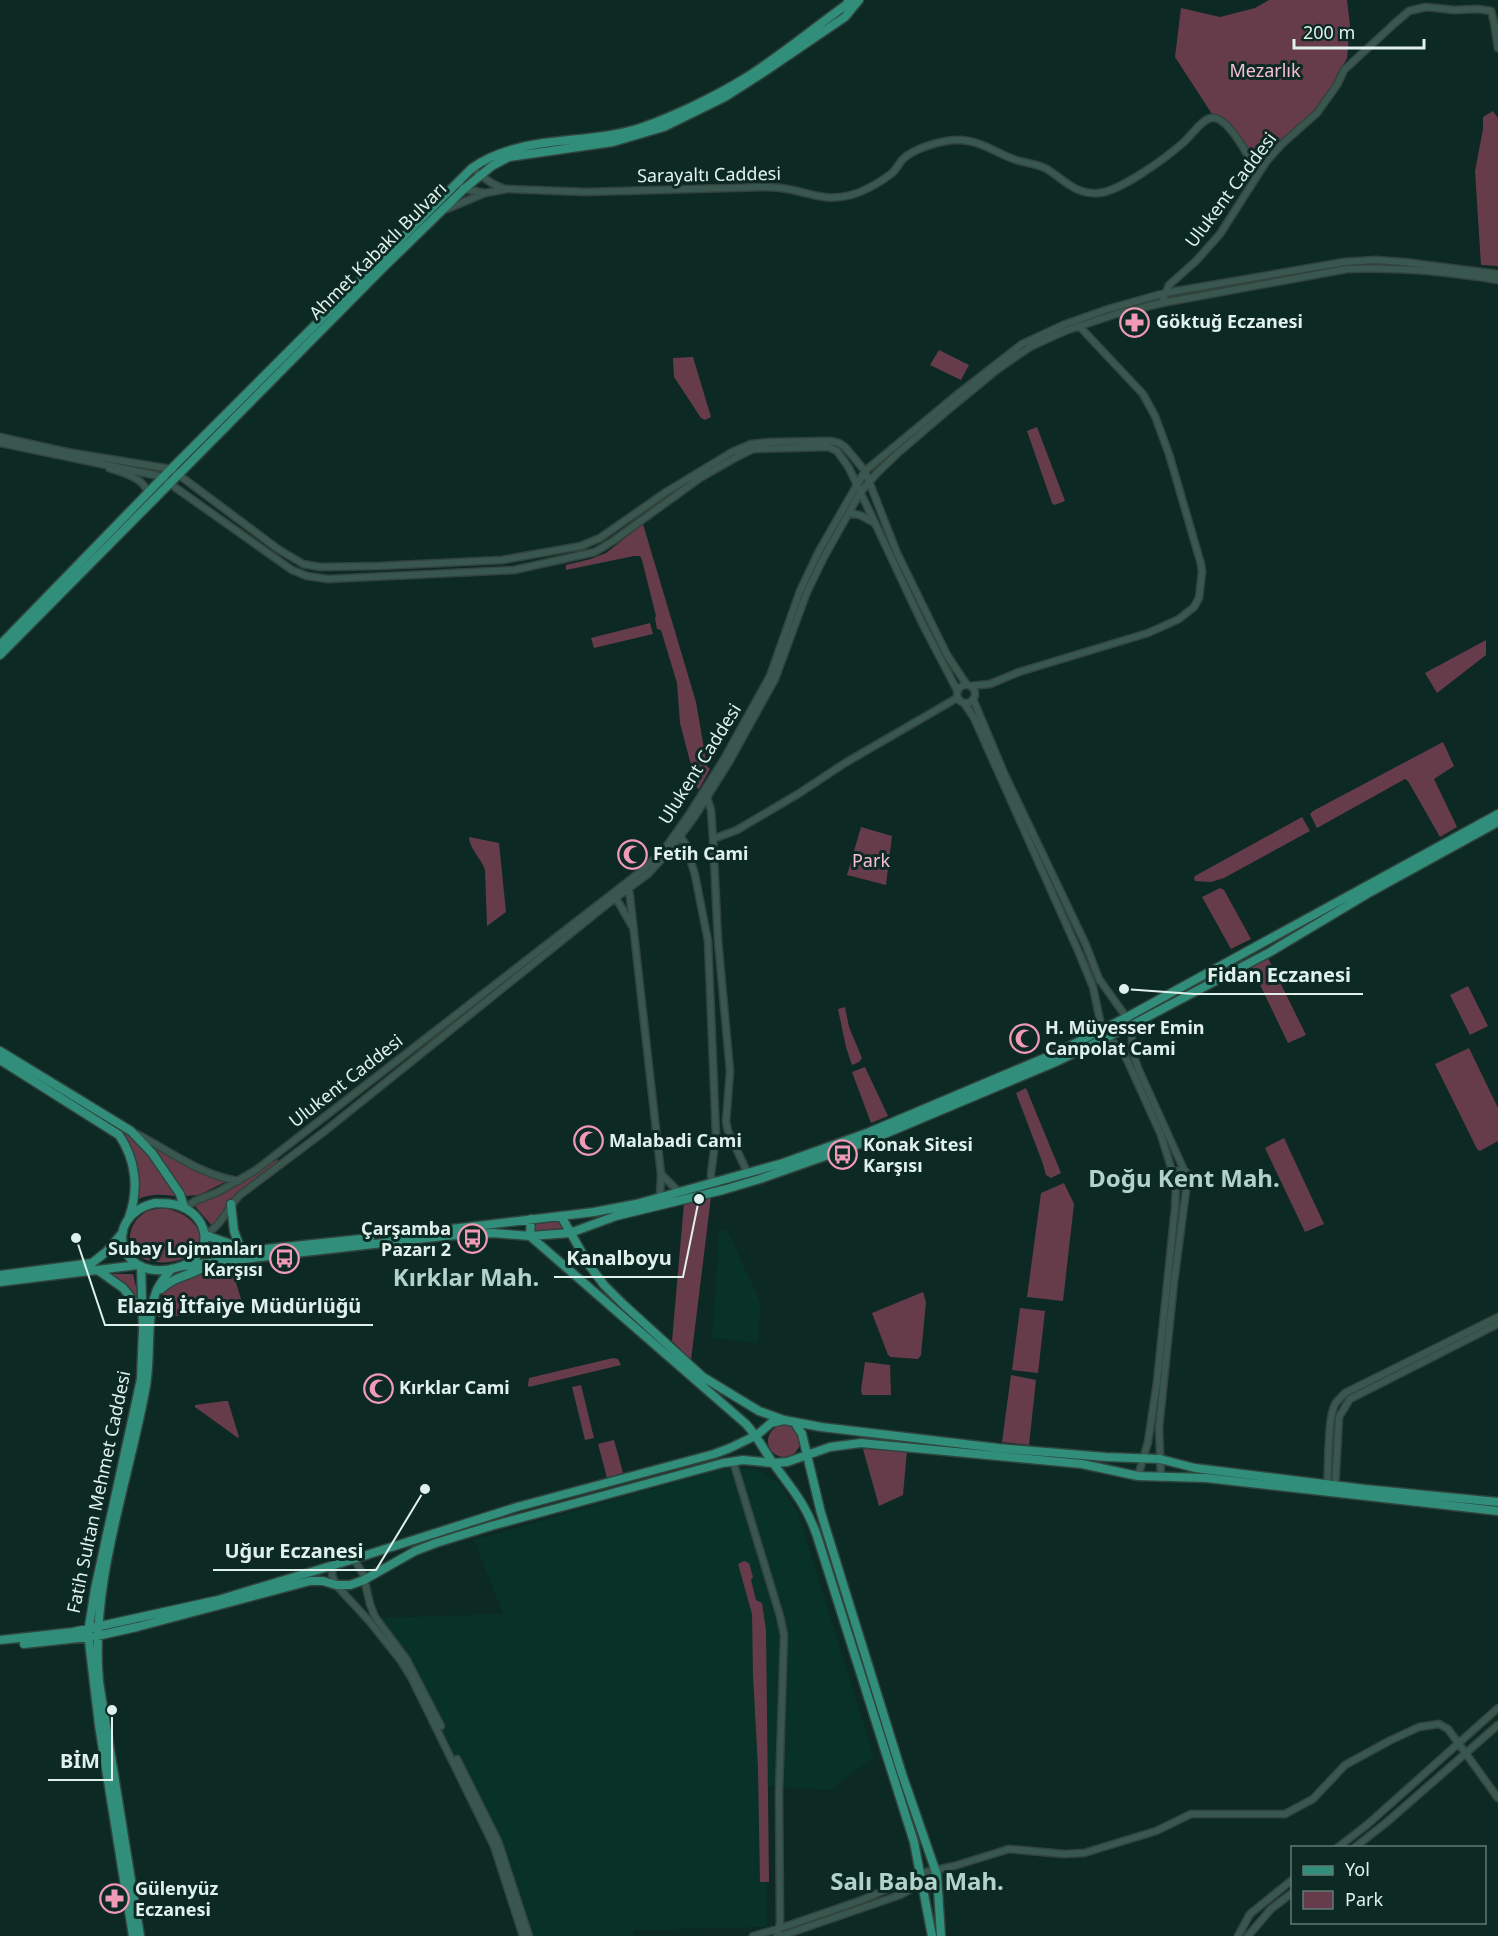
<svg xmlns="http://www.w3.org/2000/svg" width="1498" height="1936" font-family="'Noto Sans',sans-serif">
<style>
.built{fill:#083128}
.green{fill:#673c4a}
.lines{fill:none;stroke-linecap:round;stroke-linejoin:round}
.minor-casing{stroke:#31433d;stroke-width:9}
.major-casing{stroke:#31433d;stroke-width:11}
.minor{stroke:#3a574f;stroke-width:6}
.major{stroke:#308e7a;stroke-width:8}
.labels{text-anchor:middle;stroke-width:6;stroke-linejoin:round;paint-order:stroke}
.park-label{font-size:18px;fill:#f6c0d0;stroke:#0d2923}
.street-label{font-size:18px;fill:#e0f1ec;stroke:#0d2923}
.poi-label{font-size:18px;font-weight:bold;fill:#e0f1ec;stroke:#0d2923;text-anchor:start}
.district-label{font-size:24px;font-weight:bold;fill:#b2d3c9;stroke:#0d2923}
.leader{fill:none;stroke:#e0f1ec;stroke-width:2}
.callout-dot{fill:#e0f1ec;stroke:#0d2923;stroke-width:2}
.callout-label{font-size:20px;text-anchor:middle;font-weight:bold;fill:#e0f1ec;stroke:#0d2923;stroke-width:6;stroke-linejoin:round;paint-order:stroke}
</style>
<rect width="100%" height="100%" fill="#0d2923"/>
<path class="built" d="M727,1230L761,1303L758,1343L712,1338L719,1234L720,1231Z
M721,1469H755L778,1482L798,1513L874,1757L830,1790L766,1786L767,1927L634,1930V1936H527L499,1849L407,1664L375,1618L503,1614L474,1540Z"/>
<path class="green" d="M1269,0H1347L1350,25L1347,58L1332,86L1317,108L1290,135L1274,147L1258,165L1228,122L1212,114L1175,57L1181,8L1220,17L1255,8Z
M1493,111L1498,118V266L1481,265L1475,171L1483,129V117Z
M939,350L969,365L961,380L930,365Z
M693,357L711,417L705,420L701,418L674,377L673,358Z
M1037,427L1065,501L1054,505L1052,503L1027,431Z
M643,524L696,702L707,766L710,769L699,789L697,788L680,723L677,683L661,630L657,629L655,618L656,616L642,560L640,556H634L566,570V565L591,559L606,553Z
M650,623L653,634L594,648L591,638Z
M1486,640V655L1437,693L1425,673Z
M1443,742L1454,766L1434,779L1457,827L1440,837L1408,781L1405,779L1317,828L1310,814L1313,811Z
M1302,817L1310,831L1224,878L1211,882L1195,881L1194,878L1195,876Z
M861,827L892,836L886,885L847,875Z
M469,837L499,843L506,912L487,926L485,870C481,858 469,848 469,837Z
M1220,888L1224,890L1251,939L1231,949L1202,897Z
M1268,958L1306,1035L1288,1043L1251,966Z
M1468,986L1488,1026L1470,1035L1450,995Z
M845,1007L849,1027L862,1058L859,1062L852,1065L846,1047L838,1009Z
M1469,1048L1498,1108V1141L1480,1151L1477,1149L1435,1064Z
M865,1067L888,1116L871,1123L852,1072Z
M37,1077L138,1140L179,1197C167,1194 148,1193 137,1200L131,1148L36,1079Z
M1026,1088L1061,1173L1051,1178L1046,1175L1043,1164L1016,1093Z
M1284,1138L1324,1224L1305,1232L1265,1148Z
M149,1143L227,1181L199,1195L186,1196Z
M278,1159L277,1163L232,1198L213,1227L194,1205L224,1192Z
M1064,1183L1074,1204L1063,1301L1027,1297L1041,1193Z
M711,1197L691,1360L672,1341L684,1203Z
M165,1208C179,1212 191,1216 198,1230C213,1261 148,1274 133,1250C126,1239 131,1222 143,1214C149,1209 157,1209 165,1208Z
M551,1220L560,1223L564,1228L534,1232C534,1221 541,1221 551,1220Z
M395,1237L396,1238L201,1261L216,1240L253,1251Z
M232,1269L244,1309L242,1313L158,1317C159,1311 159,1304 161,1298C170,1274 210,1272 232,1269Z
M110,1274H133L139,1300L125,1284Z
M923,1292L926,1302L921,1355L918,1359L891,1357L888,1355L872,1313Z
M1020,1308L1045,1311L1038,1373L1012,1370Z
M613,1358L618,1359L621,1365L529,1387L528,1385L529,1378Z
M865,1362L890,1365L891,1395H862L861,1390Z
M1011,1375L1036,1380L1029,1445L1002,1442Z
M581,1385L594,1438L585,1440L572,1387Z
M225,1401H228L239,1437L238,1438L195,1407V1405Z
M768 1441a16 16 0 1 1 32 0a16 16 0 1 1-32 0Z
M614,1440L623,1473L607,1478L598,1444Z
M863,1449L907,1450L903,1495L879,1506Z
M744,1561L749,1563L753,1577L751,1580L756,1600L762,1603L766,1630L769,1882H760L758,1768L753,1675L752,1614L738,1564Z"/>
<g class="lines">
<defs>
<path id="minor" d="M472,168C482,176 490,184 503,188
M458,181L464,189L485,193
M447,209L485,193L507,189L586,192L766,187C775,187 784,188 793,190C814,195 829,201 851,195C865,191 879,183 891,174C896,170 898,165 902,160C913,148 945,139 961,140C981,141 998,154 1016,160C1026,163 1038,164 1047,169C1064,180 1076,195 1099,193C1121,191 1167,157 1184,142C1191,136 1201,120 1211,118C1228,115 1252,162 1258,175
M1162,303L1169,285L1196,261L1220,234L1266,162L1281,145L1317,113L1337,85L1344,70L1394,24L1409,11L1426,7L1454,10L1478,9L1491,11L1494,22L1498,48
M0,437L67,452L171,469L278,549L303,564L320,567L379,566L502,560L581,546L600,538L666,492L732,452L751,444L770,442L830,441L839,443L845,447L865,471L897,553L947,655L967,685
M0,443L159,476L292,570L307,576L328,579L514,570L595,552L613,541L700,478L735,458L753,449L828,447L837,451L849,468L923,625L957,690
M109,468C123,473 145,478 148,494
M849,513L860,515L873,522
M957 694a9 9 0 1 1 18 0a9 9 0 1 1-18 0Z
M970,686L990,684L1019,672L1148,633L1179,619L1194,607L1199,598L1202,572L1201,564L1169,454L1155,416L1143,394L1080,327
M973,699L1004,773L1086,945L1099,979L1132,1025V1051L1138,1068L1184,1170
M964,703L974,718L1079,953L1093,987L1102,1030L1106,1038L1120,1047L1128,1062L1161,1135L1173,1174
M707,797L711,810L713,839L718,940L730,1071L726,1122L728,1131L748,1174
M680,836L686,845L695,875L708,941L716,1135L711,1174L712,1183
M713,839L737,830L798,794L845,763L957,698
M629,888L661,1174L660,1197
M616,898L632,926
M137,1134C170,1151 202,1176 239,1181
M1173 1178a8 8 0 1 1 16 0a8 8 0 1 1-16 0Z
M661,1174L678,1191
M185,1208L195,1201L218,1192L256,1170L644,869L666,847L690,813L724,759L770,676L800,591L819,551L865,471L959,393L1022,344L1063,325L1108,309L1165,293L1344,262L1375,260L1404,262L1498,274
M204,1234C221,1228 227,1208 240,1195L325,1131L605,906L648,874L670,850L695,816L729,762L775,679L807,592L824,557L860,493L877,473L899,452L948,410L998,369L1030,347L1065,331L1116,314L1162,303L1347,269C1397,267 1449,272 1498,280
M733,1461L780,1616L784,1635L779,1792L780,1923L777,1936
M1138,1476L1148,1442L1157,1382L1175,1208L1176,1185
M1161,1478L1159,1428L1174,1282L1187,1183
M1327,1487C1329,1467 1327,1420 1335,1404C1338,1400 1341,1397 1345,1393L1498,1317
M1335,1489L1339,1417L1350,1399L1498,1324
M354,1559L363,1574L370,1604L375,1617L407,1660L441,1726
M333,1566L332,1575L336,1585L370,1622L401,1661L411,1677L494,1846L523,1936
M457,1759L498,1841L529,1936
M1337,1848L1368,1824L1498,1708
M1354,1848L1387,1822L1498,1725
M753,1936L778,1929L862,1900L926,1872L954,1866L1009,1849L1064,1854L1084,1853L1156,1831L1191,1814H1285L1313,1799L1345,1765L1391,1740L1419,1727L1439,1724L1448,1729L1498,1798
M781,1936L900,1895L938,1874
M1238,1936L1250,1914L1292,1880
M1248,1936L1271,1909L1292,1893"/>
<path id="major" d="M0,645L171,469L472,168C522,133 588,146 643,127C674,116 714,97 742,80C778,58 811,30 846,5L849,0
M0,655L385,266L464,189L492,166L509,157L613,142L664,127L725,97L767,70L845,17L859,0
M0,1051L131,1131L152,1153L180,1194L184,1207
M0,1060L119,1135C136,1160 139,1189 129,1217
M155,1203C165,1203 174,1203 182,1207C211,1219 213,1255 182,1266C119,1288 99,1216 155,1203Z
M231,1204L234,1231L240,1247
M561,1216L589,1265L604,1285L622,1303L703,1377L759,1411L784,1420
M531,1219L530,1236L746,1424C757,1436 764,1450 773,1463C792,1489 806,1504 817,1536L914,1842L932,1936
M205,1235L245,1249L256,1250L370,1238
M391,1236L594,1212L636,1204L783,1163L867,1133L1054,1054L1127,1017L1498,814
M183,1266L444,1236L493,1233L530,1236L570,1233L616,1216L723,1190L760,1179L868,1141L1058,1061L1132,1025L1270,952L1367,894L1498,822
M99,1271L123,1288L142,1311
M0,1275L92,1263L106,1252L123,1232
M0,1282L138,1265
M161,1289C177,1274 193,1276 207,1265
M795,1423L802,1434L821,1513L902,1774L937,1875L941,1936
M0,1640L73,1632L218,1600L354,1559L517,1507L714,1454L730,1448L757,1435L771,1423L784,1420L821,1427L998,1448L1106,1457L1160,1459L1195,1468L1365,1489L1498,1502
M24,1644L97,1636L137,1627L310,1581H323L336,1585H350L364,1580L415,1551L436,1543L491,1526L723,1463L743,1460L773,1463L787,1462L830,1447L861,1443L1082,1464L1138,1476L1206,1478L1498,1511
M133,1936L99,1725L88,1633L95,1589L141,1379L143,1329L141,1266
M140,1936L99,1682C90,1584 127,1487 145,1391C152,1359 145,1323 156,1292C159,1284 165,1277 171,1269"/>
</defs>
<use href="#minor" class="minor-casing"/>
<use href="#major" class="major-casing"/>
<use href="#minor" class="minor"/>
<use href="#major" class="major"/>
</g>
<defs>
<symbol id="pharmacy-ring" viewBox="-11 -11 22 22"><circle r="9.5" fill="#0d2923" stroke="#f09ab6" stroke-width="1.5"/><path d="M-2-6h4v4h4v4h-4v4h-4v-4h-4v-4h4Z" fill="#f09ab6"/></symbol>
<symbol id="mosque-ring" viewBox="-11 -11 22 22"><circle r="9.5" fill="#0d2923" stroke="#f09ab6" stroke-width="1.5"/><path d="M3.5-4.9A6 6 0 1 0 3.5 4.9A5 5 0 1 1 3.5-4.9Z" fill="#f09ab6"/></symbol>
<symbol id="bus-ring" viewBox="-11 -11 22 22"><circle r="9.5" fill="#0d2923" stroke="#f09ab6" stroke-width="1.5"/><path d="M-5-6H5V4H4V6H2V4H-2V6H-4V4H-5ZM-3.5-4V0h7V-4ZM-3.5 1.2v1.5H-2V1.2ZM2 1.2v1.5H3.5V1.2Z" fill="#f09ab6"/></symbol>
</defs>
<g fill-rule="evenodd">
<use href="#pharmacy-ring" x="1118" y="306" width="33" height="33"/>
<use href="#mosque-ring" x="616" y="838" width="33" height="33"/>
<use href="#mosque-ring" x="1008" y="1022" width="33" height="33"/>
<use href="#mosque-ring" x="572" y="1124" width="33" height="33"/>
<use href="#bus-ring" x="826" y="1138" width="33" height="33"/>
<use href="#bus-ring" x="456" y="1222" width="33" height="33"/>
<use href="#bus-ring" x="268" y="1242" width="33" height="33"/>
<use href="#mosque-ring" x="362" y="1372" width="33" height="33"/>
<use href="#pharmacy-ring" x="98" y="1882" width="33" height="33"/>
</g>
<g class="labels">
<g class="park-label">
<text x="1265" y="77">Mezarlık</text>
<text x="871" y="867">Park</text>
</g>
<g class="street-label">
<text transform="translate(709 175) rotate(-1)" y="6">Sarayaltı Caddesi</text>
<text transform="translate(1231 190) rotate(-53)" y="6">Ulukent Caddesi</text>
<text transform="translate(378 251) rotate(-45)" y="6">Ahmet Kabaklı Bulvarı</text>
<text transform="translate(700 764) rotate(-58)" y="6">Ulukent Caddesi</text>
<text transform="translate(346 1081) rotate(-38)" y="6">Ulukent Caddesi</text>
<text transform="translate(99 1492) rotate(-78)" y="6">Fatih Sultan Mehmet Caddesi</text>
</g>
<g class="poi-label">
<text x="1156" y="328">Göktuğ Eczanesi</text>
<text x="653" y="860">Fetih Cami</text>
<text x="1045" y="1034">H. Müyesser Emin<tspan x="1045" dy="21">Canpolat Cami</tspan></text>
<text x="609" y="1147">Malabadi Cami</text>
<text x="863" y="1151">Konak Sitesi<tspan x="863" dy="21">Karşısı</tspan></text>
<text x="451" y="1235" text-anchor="end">Çarşamba<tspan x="451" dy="21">Pazarı 2</tspan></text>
<text x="263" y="1255" text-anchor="end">Subay Lojmanları<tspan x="263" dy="21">Karşısı</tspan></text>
<text x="399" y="1394">Kırklar Cami</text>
<text x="135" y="1895">Gülenyüz<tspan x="135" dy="21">Eczanesi</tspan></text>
</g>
<g class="district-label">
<text x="1184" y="1187">Doğu Kent Mah.</text>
<text x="466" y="1286">Kırklar Mah.</text>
<text x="917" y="1890">Salı Baba Mah.</text>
</g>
</g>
<path class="leader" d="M1124 989L1194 994H1363M699 1199L683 1277H554M76 1238L105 1325H373M425 1489L376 1570H213M112 1710L112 1780H48"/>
<g class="callout-dot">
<circle cx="1124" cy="989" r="6"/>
<circle cx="699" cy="1199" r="6"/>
<circle cx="76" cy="1238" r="6"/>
<circle cx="425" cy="1489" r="6"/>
<circle cx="112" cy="1710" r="6"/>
</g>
<g class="callout-label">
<text x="1279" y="982">Fidan Eczanesi</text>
<text x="619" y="1265">Kanalboyu</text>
<text x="239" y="1313">Elazığ İtfaiye Müdürlüğü</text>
<text x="294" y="1558">Uğur Eczanesi</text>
<text x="80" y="1768">BİM</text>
</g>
<rect x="1291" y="1846" width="195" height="78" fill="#0d2923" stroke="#617973" stroke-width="1.5"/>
<rect x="1303" y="1866" width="30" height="9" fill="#308e7a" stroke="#617973" stroke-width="1.5"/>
<text x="1345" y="1876" font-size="18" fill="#e0f1ec">Yol</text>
<rect x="1303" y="1891" width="30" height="18" fill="#673c4a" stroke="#617973" stroke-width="1.5"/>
<text x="1345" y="1906" font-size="18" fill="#e0f1ec">Park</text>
<path d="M1294 39v9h130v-9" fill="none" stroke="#e0f1ec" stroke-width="3"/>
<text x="1303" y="39" font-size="18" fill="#e0f1ec" stroke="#0d2923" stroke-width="4.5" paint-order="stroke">200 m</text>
</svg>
